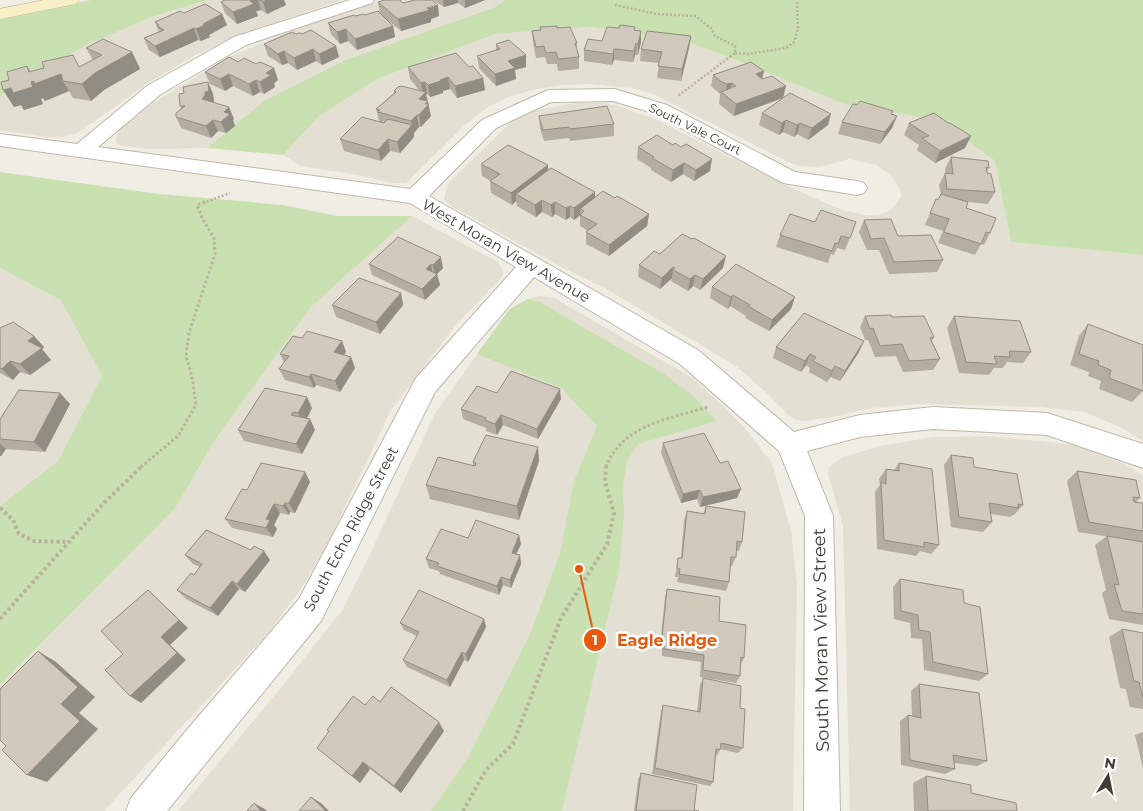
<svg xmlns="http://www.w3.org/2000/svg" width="1143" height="811" font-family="Montserrat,sans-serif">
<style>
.residential{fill:#e4dfd3}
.green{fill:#c9e1b1}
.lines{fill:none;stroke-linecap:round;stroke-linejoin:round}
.street-casing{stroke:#beb8ab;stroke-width:2}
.secondary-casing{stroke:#ccc198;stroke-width:1}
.path-far2{stroke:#bbb19b;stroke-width:2.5;stroke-dasharray:2 2;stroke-linecap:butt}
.path-far1{stroke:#bbb19b;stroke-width:3;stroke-dasharray:2.5 2.5;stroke-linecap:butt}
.path{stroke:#bbb19b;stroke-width:4;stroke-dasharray:3 3;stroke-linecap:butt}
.street{fill:#fff;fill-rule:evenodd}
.secondary{fill:#f9efc6;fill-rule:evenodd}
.wall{fill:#b4ada1}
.shaded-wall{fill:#928d83}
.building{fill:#d1c9bb;stroke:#928d83}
.labels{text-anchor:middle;stroke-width:5;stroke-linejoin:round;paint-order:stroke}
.far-street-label{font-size:12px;fill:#423d35;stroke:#fff}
.street-label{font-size:15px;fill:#423d35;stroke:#fff}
.near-street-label{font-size:18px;fill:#423d35;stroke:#fff}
.leader{fill:none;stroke:#e8590c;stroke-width:2}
.callout-dot{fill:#e8590c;stroke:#fff;stroke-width:2}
.mark-label{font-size:15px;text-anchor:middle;font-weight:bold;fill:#fff}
.callout-label{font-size:16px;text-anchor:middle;font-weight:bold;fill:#e8590c;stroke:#fff;stroke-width:5;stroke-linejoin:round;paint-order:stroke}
</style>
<rect width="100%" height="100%" fill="#f0ede4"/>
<path class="residential" d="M207,0H342L236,36L192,57L148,83L78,133L63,137H47L0,130V95L86,45L152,17Z
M382,0H506L493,8L264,101L207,148L149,149L123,146L116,143V136L121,128L153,103L227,58L284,34Z
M590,27L685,41L749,65L938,120L995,161L1011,242L1143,255V441L1124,429L1085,412L1040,407L921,404L872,408L832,417L804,421L796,420L789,416L768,394L736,366L603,287L565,269L451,206L444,199L448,184L513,120L532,111L575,103H602L615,105L655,119L792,188L842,210L865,215H878L891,210L901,197V190L890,174L876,165L850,159L818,167L801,166L790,163L653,94L631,88L590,84L563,85L533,90L511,96L488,107L466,124L406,183H392L358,175L300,166L283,155L318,117L377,79L495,34Z
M412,216L498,262L503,272L502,277L454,327L391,410L327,545L301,589L268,633L104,811H0V685L176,507L213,443L311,307Z
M0,268L61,299L102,376L58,461L0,506Z
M541,296L554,298L691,377L720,403L744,427L772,463L791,531L797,585L793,811H178L284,684L343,609L371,552L435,413L509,310L527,299Z
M988,436L1070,444L1095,452L1127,465L1143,476V811H850L843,526L829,477L828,468L843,457L880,446L933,437Z"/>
<path class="green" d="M91,0H207L152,17L86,45L0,95V18Z
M506,0H1143V255L1011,242L995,161L938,120L844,104L749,65L685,41L590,27L495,34L377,79L318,117L283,155L207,148L264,101L346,60L493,8Z
M0,172L159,194L283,205L337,216H412L311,307L213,443L176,507L0,685V506L58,461L102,376L61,300L0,268Z
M527,299L538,301L664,374L692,395L717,421L638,444L627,461L623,486L624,517L619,570L562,811H431L467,759L531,632L560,553L574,481L597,426L561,388L477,354L509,310Z"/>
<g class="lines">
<defs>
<path id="street" d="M350,0H374L372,3L246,45L161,94L98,147L410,189L482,120L548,90L614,89L621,91L667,105L795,172L857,181L864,183L867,188L864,193L857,195L783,183L653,113L613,101L551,102L496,128L429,196L698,350L794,432L860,415L933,407L1047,413L1143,444V468L1047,435L933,429L860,437L807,451L833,516L840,811H804L805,516L779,451L680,364L534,277L435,392L321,621L167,811H126L131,798L185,732L299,599L416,378L516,267L410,203L0,146V134L77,144L147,86L234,37Z"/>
<path id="secondary" d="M44,0H79L76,4L70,5L0,19V9Z"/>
</defs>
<use href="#street" class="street-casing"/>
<use href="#secondary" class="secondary-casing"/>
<path class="path-far2" d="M615,5L657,14L695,16L711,28L715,36L735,46V53L678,96
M735,53L748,54L786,48L794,42L798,28L797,0
M203,203L230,193"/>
<path class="path-far1" d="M141,467L178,436L196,405L192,377L186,356L189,333L215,254L214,238L202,218L197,205L206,202
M606,467C623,424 669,419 708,407"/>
<path class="path" d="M0,508L13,520L19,534L34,541L69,542
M0,619L103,504L142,466
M463,811L486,770L513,744L561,618L607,544L614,513L605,482L606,466"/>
<use href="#street" class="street"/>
<use href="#secondary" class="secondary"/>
</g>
<path class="wall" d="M225,0H284L286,5L267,14L261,10L256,11L258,16L237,24L225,13L221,2Z
M433,0H485L465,8L458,3L444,7Z
M378,2L403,3L439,16L431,19V22L401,31L380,14Z
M184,13L222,14L227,25L209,35L210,37L201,41L198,40L160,57L149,50L144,38L159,32L155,22Z
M365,15L393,26L395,37L357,50L348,41L340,44L331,34L328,23L355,16Z
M540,27L557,28L577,43V51L579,57V69L558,71L557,64H547L545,57L536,58L533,42L532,31L540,30Z
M635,27V30L641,31V42L638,55H635L633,62L614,60L612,65L584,61V50L602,41L619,28Z
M296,34H302L336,46L339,57L322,65L316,61L297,70L288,63L282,65L268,56L264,44Z
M691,36L689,48L681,81L657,78L659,63L640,61L641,49Z
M496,44L526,55V67L515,70L516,79L496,86L479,68L477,56L496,50Z
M86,48L132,52L140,69L104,90L91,101L73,98L69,91L45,101L43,98L41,99L43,104L24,110L21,105L14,107L9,80L79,67L93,60Z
M238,62L256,64L274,68L278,80L274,83L275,87L264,94L260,92L253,96L233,86L225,91L210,84L205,72Z
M408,67H469L483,78L485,90L457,98L450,89L443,91V93L430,97L427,94H426L431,116L421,127H419L414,133V137L400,153L390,151L381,161L344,151L340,139L379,121L376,109L394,93V91L419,90L410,79Z
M764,71L762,79L734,116L719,104L720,94L711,86L713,75Z
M208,82L213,94L214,102L213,103L234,119L233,120L235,126L226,133L218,131L211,138L181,128L176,117L181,109L180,106L184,93Z
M857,105L893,111L892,115L897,116L892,128L880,144L838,134L842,122Z
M762,113L828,125L808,140L797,134L794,137L783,132L779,135L759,125Z
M539,116L614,124V136L570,141L569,138L544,141L540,128Z
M909,123H948L965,148L935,163L917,150L919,145L904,135Z
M638,147L710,171L694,181L683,174L671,182L651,170V168L637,159Z
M951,157L989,168L987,172L995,192L988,204L968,202L966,208L990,233L984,245L981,244L975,255L938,243L943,231L925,225L936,199L938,200L941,194L939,185L945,173L946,174L945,169Z
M481,164L548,165V170L595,192V197L649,214L647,226L609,256L586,244V232L588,231L580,226V216L574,220L570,217L566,220L555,214L552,217L542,212L536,217L517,206L516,201L512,205L491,193L490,181H491L482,176Z
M864,220L898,236L943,260L937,272L889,274L879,250H867L859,232Z
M815,222H856L845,250L837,248L834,255L831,254L828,263L776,247L780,235Z
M398,237L443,268L437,274L440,285L425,300L372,275L369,264Z
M660,254L723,268L700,290L693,286L688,291L671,281L672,278L660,289L638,277L639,265Z
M712,287L795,297L791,309L769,331L745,318L746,316L730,306L728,309L710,298Z
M401,293L403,305L380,334L336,317L332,305Z
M865,316L892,317L934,337L932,341L940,359L933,370L903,372L896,356L875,357L868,340H865L860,327Z
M954,316L1031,352L1023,363L1007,362L1003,368H994L989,375L959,373L947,328Z
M1088,324L1143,391L1132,402L1099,389L1101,381L1088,376L1089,372L1070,365L1079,336Z
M0,328L34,336L44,347L42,349L51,360L30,375L20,372L13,380L0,373Z
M302,338L342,341L346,352L343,355L351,357L355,368L340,392L316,385L314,388L285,380L279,369L284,362L280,354Z
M776,347L859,352L840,381L830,377L827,382L809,372L810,368L806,365L801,372L773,358Z
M265,388L312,408L307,418L310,419L315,430L302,454L244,441L238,430Z
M60,393L70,404L45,452L6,449L1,456H0V419Z
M497,393L561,399L538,439L503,425L497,435L486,431V428L463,419L461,409Z
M663,443L720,463L741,489L737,498L700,507L697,499L681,503L661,453Z
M951,455L974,467L1023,505L1014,515H1013L1010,517L991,514L992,522L983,532L951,527L944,465Z
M539,461L519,520L430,499L426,485L473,465V462Z
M899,463L939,545L931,554L920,551L916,556L877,549L875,492L880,485L879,479L886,469L894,470Z
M1077,471L1140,498L1136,502L1143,503V542L1078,532L1067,481Z
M305,472L310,482L295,513L290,512L289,515L280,513L274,525L277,529L273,537L232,528L225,519L247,490Z
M706,506L742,542L739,551L736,550V557L732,566H730L729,582L726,591L677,582L678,577H675L678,558H681L684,520L687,511L703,514Z
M519,535L521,544L516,554L520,555L521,564L511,588L503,585L499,595L440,574L439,571L429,568L426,559L468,538Z
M1107,536L1143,542V625L1109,619L1102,593L1106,590L1095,545Z
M185,555L270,560L245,592L239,589L218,616L186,599L177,590L194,575L200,567L193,564Z
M900,579L964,603L988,674L979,681L924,670L922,639L911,638L910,623L894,619L893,587Z
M667,589L719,621L744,658L741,664L740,676L736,683L700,677L701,662L662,656V646L660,645L665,597Z
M484,619L486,627L468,662L464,660L450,687L407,667L403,660L417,636L404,630L400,623Z
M1122,629L1143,633V709L1130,707L1126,689L1120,688L1109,637Z
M703,678L740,708L743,748L738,753L720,749L717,756L716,755L713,782L710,786L652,774L661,711L663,705L697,712L700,685Z
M919,684L987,761L977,766L954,763L955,769L945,774L901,765L900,721L908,715L912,716L911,691Z
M380,702L444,731L401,793L370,769L360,783L317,748L365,705Z
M1143,732V768L1135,735Z
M641,773L694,810L699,811H634L638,780Z
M926,776L971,793L1017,811H914L913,783Z"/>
<path class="shaded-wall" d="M253,0H258L261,10L256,11L258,16L237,24L233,12Z
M268,0H284L286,5L267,14L263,2Z
M443,0H458V3L444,7Z
M465,0H485L465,8Z
M438,5L439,16L431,19V22L401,31L398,19Z
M222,14L227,25L209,35L210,37L201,41L196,29L203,24Z
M393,26L395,37L357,50L355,39Z
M194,28L198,40L160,57L155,46Z
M346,29L348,41L340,44L337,32Z
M641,31V42L638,55V44Z
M691,36L689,48L681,81L682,69Z
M636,43L635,55L633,62L634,51Z
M336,46L339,57L322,65L319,54Z
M313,49L316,61L297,70L294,58Z
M614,49V60L612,65L613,54Z
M284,51L288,63L282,65L278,54Z
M132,52L140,69L104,90L91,101L82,84L95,73Z
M526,55V67L515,70L516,79L496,86L495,74L508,61Z
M27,66L37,83L61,74L63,81L69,91L45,101L43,98L41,99L43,104L24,110L21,105L14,107L3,90L31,82Z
M274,68L278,80L274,83L275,87L264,94L260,82L266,73Z
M764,71L761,83L756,74Z
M229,74L233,86L225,91L220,79Z
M448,77L450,89L443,91V93L430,97L428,85L440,80Z
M483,78L485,90L457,98L455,86Z
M256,80L260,92L253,96L249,84Z
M208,82L213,94L214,102L210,103L202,99Z
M425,82L427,94H426L431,116L421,127L419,115V99L423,95L421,83Z
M732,83L729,94L725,96L727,84Z
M786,86L783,98L734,116L736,104Z
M229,107L234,119L233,120L235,126L226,133L221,122L224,112Z
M831,114L828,125L808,140L812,128Z
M417,115L419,127L414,133V137L400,153L397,142L412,125L411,121Z
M897,116L892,128L880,144L885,132Z
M213,120L218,131L211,138L206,126Z
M786,120L783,132L779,135L782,123Z
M800,123L797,134L794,137L797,125Z
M971,136L965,148L935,163L940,151Z
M388,139L390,151L381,161L378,150Z
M712,159L710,171L694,181L696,170Z
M684,163L683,174L671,182L673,170Z
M548,165V177L516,194V201L512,205L511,193Z
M595,192V203L584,211L580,209V215L574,220V208Z
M542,200V212L536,217L535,205Z
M555,202V214L552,217L551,205Z
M570,206V217L566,220V208Z
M649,214L647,226L609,256V245Z
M726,256L723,268L700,290L703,279Z
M441,257L443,268L437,274L440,285L425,300L422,289L435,276L433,265Z
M431,264L433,276L426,269Z
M673,267L672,278L660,289L662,278Z
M695,275L693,286L688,291L690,279Z
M401,293L403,305L380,334L376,322Z
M733,295L730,306L728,309L731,297Z
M795,297L791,309L769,331L772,320Z
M34,336L44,347L42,349L51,360L30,375L20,364L28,341Z
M342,341L346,352L338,363L334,352Z
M864,341L859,352L840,381L845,371Z
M810,354L806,365L801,372L805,361Z
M351,357L355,368L340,392L335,381Z
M10,361L20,372L13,380L2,369Z
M835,366L830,377L827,382L832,371Z
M311,374L316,385L314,388L309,377Z
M560,389L561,399L538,439L537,429Z
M60,393L70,404L45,452L34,442Z
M307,397L312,408L304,424L298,413Z
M501,415L503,425L497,435L495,424Z
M310,419L315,430L302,454L296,444Z
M0,444L6,449L1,456H0Z
M538,447L539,461L519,520L517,506Z
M305,472L310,482L295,513L289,503Z
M741,489L737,498L700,507L703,497Z
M700,490L697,499L681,503L683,494Z
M285,503L290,512L289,515L283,506Z
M274,504L280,513L274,525L277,529L273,537L266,528V519Z
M519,535L521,544L513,561L512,553Z
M264,551L270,560L245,592L237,584Z
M520,555L521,564L511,588L510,580Z
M501,577L503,585L499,595L497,586Z
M232,581L239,589L218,616L210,608Z
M148,590L188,628L170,645L186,660L141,703L130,696L161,637Z
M484,619L486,627L468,662L466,654Z
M38,651L56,662L95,697L79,713L98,729L47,782L27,775L61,704Z
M462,652L464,660L450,687L447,680Z
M439,722L444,731L401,793L394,786Z
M363,762L370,769L360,783L352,776Z
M311,797L321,803L329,811H326Z
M254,803L265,809L267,811H261Z"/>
<path class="building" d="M225,0H253L250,1L254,4L233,12L221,2Z
M260,0H268L263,2Z
M384,0H400L403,3L415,0H432L438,5L427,8L430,10L398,19L378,2Z
M205,4L222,14L203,24L205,25L196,29L194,28L155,46L144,38L164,30L157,26L159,25L155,22L180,11L184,13Z
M378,11L393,26L355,39L346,29L337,32L328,23L354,15L355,16L364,14L365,15Z
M620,25L635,27L634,30L641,31L638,44L636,43L634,51L614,49L613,54L584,50L588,39L602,41L607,27L619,28Z
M557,26V28L570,27L577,43H575L579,57L558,59L556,52L546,53L544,46L536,47L532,31L541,30L540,27Z
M311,30L336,46L319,54L313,49L294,58L284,51L278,54L264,44L292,32L296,34L300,33L302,34Z
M647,31L691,36L682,69L658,66L662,52L641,49Z
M103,39L132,52L95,73L82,84L63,81L61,74L34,84V81L31,82L33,87L13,93L11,88L3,90L1,82L9,80L7,72L27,66L29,72L44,68L42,62L73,55L79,67L102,55L86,48Z
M509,40L526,55L508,61L515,68L495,74L477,56L500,49L496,44Z
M456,53L469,67L473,66L483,78L455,86L448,77L440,80L441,81L428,85L425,82L421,83L408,67Z
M229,57L238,62L244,58L256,64L260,62L274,68L266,73L271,75L260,82L256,80L249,84L229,74L220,79L205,72Z
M751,62L764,71L756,74L762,79L772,76L786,86L736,104L721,92L736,86L732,83L727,84L722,82L713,75Z
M208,82L209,91L205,92V95L202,99L229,107L224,112L230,114L221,122L213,120L206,126L176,117V113L185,106H180L179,94L184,93L183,87Z
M401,86L426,92L419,99L428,101L425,104H429L419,115H417L411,121L378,112L380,110L376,109L396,92L394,91L398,87Z
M790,93L831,114L812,128L800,123L797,125L786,120L782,123L762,113Z
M860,101L893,111L891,114L897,116L885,132L842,122L853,104L857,105Z
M607,106L614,124L570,129L569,127L543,130L539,116Z
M934,113L948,123H950L971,136L940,151L922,138L929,136L909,123Z
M362,117L384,123L388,119L412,125L397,142L388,139L378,150L340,139Z
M657,135L673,145L675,143L681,147L686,144L712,159L696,170L684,163L673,170L652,158L654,157L638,147Z
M508,145L548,165L511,193L490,181L500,174L481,164Z
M951,157L988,161L989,168L986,167L987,173L991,174L995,192L947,189L945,173L953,174Z
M551,168L595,192L574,208L570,206L566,208L555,202L551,205L542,200L535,205L516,194Z
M603,191L615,198L617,196L649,214L609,245L586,232L597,224L580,215L584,211L580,209Z
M941,194L968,202L966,208L996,218L990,233L986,232L981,244L944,232L949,219L930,213L936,199L938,200Z
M821,210L856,222L850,238L841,236L838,244L835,243L832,251L780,235L790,214L815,222Z
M891,219L898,236L931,235L943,260L894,262L884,238L871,239L864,220Z
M682,234L692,239L694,238L726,256L703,279L695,275L690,279L673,270L675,268L673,267L662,278L639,265L654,251L660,254Z
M398,237L441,257L433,265L431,264L426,269L437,274L422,289L369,264Z
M736,264L795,297L772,320L748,306L750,305L733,295L731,297L712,287Z
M359,278L401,293L376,322L332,305Z
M804,313L864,341L845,371L835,366L832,371L813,361L816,357L810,354L805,361L776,347Z
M891,315L892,317L924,316L934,337L930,338L940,359L909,361L902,344L880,346L873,328L870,329L865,316Z
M954,316L1020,321L1031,352L1009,351L1010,357L994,356L997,364L966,362Z
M13,322L34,336L28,341L42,348L20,364L10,361L2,369L0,368V328Z
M1088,324L1143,345V391L1109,378L1111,370L1098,365L1099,361L1079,354Z
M307,331L342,341L334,352L351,357L335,381L311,374L309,377L279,369L289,356L280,354L293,336L302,338Z
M511,371L560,389L537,429L501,415L495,424L485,420L486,418L461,409L477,386L497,393Z
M265,388L307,397L298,413L293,412L291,415L310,419L296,444L238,430Z
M19,390L60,393L34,442L0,439V419Z
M704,433L720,463L728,461L741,489L703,497L700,490L683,494L663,443Z
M486,435L538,447L517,506L426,485L438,457L475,466L476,463L473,462Z
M951,455L973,458L974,467L1017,474L1023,505L1018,504L1019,508L989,503L992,522L959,517Z
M261,463L305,472L289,503H285L283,506L274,504L266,519L270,520L266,528L225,519L242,489L247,490Z
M899,463L932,469L939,545L924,542V547L884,540L881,482L886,484V469L899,471Z
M1077,471L1136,480L1140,498L1133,497L1134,502L1143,503V531L1089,522Z
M706,506L745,512L742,542L737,541L736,557H731L729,582L679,574L680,569L677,568L678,558H682L687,511L705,514Z
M476,520L519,535L512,553L520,555L510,580L501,577L497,586L437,566L439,563L426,559L441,529L468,538Z
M206,530L251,550L254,546L264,551L237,584L232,581L210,608L177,590L191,573L194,575L202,564L185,555Z
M1107,536L1143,542V614L1122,611L1114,584L1119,585Z
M900,579L963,590L964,603L980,607L988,674L933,662L930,632L919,630L918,615L901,611Z
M667,589L720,597L719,621L746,625L744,658L741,657L740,676L703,670L704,655L664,649L665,638H662Z
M148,590L179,620L161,637L177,653L130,696L105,670L123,654L101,631Z
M419,590L484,619L466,654L462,652L447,680L403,660L419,632L400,623Z
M1122,629L1143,633V698L1139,682L1134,681Z
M38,651L78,687L61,704L80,721L27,775L2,750L6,746L0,740V689Z
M703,678L741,686L740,708L745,709L743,748L721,743L720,750L716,749L713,782L655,768L663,705L700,712Z
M919,684L979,693L987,761L953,755L955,769L910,760L908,715L921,718Z
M391,687L439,722L394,786L363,762L352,776L317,748L329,731L327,730L353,696L365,705L373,696L380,702Z
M641,773L697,785L694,810L699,811H636Z
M926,776L971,785V793L1016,803L1017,811H928Z
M311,797L326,811H299Z
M254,803L261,811H247Z"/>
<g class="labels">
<g class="far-street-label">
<text transform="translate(695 129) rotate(26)" y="4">South Vale Court</text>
</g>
<g class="street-label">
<text transform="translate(506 251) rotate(30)" y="5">West Moran View Avenue</text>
<text transform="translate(351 529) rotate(-62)" y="5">South Echo Ridge Street</text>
</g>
<g class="near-street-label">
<text transform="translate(821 640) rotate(-91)" y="6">South Moran View Street</text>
</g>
</g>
<path class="leader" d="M579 569L595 640"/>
<g class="callout-dot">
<circle cx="579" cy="569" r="5"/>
<circle cx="595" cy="640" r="12"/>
</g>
<g class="mark-label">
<text x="595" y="645">1</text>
</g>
<g class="callout-label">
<text x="667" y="646">Eagle Ridge</text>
</g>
<g transform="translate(1108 776) rotate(10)" stroke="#ffffff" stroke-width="4" paint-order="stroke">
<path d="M0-4L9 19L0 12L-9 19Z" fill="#423d35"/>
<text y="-8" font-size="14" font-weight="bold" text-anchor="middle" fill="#423d35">N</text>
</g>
</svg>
